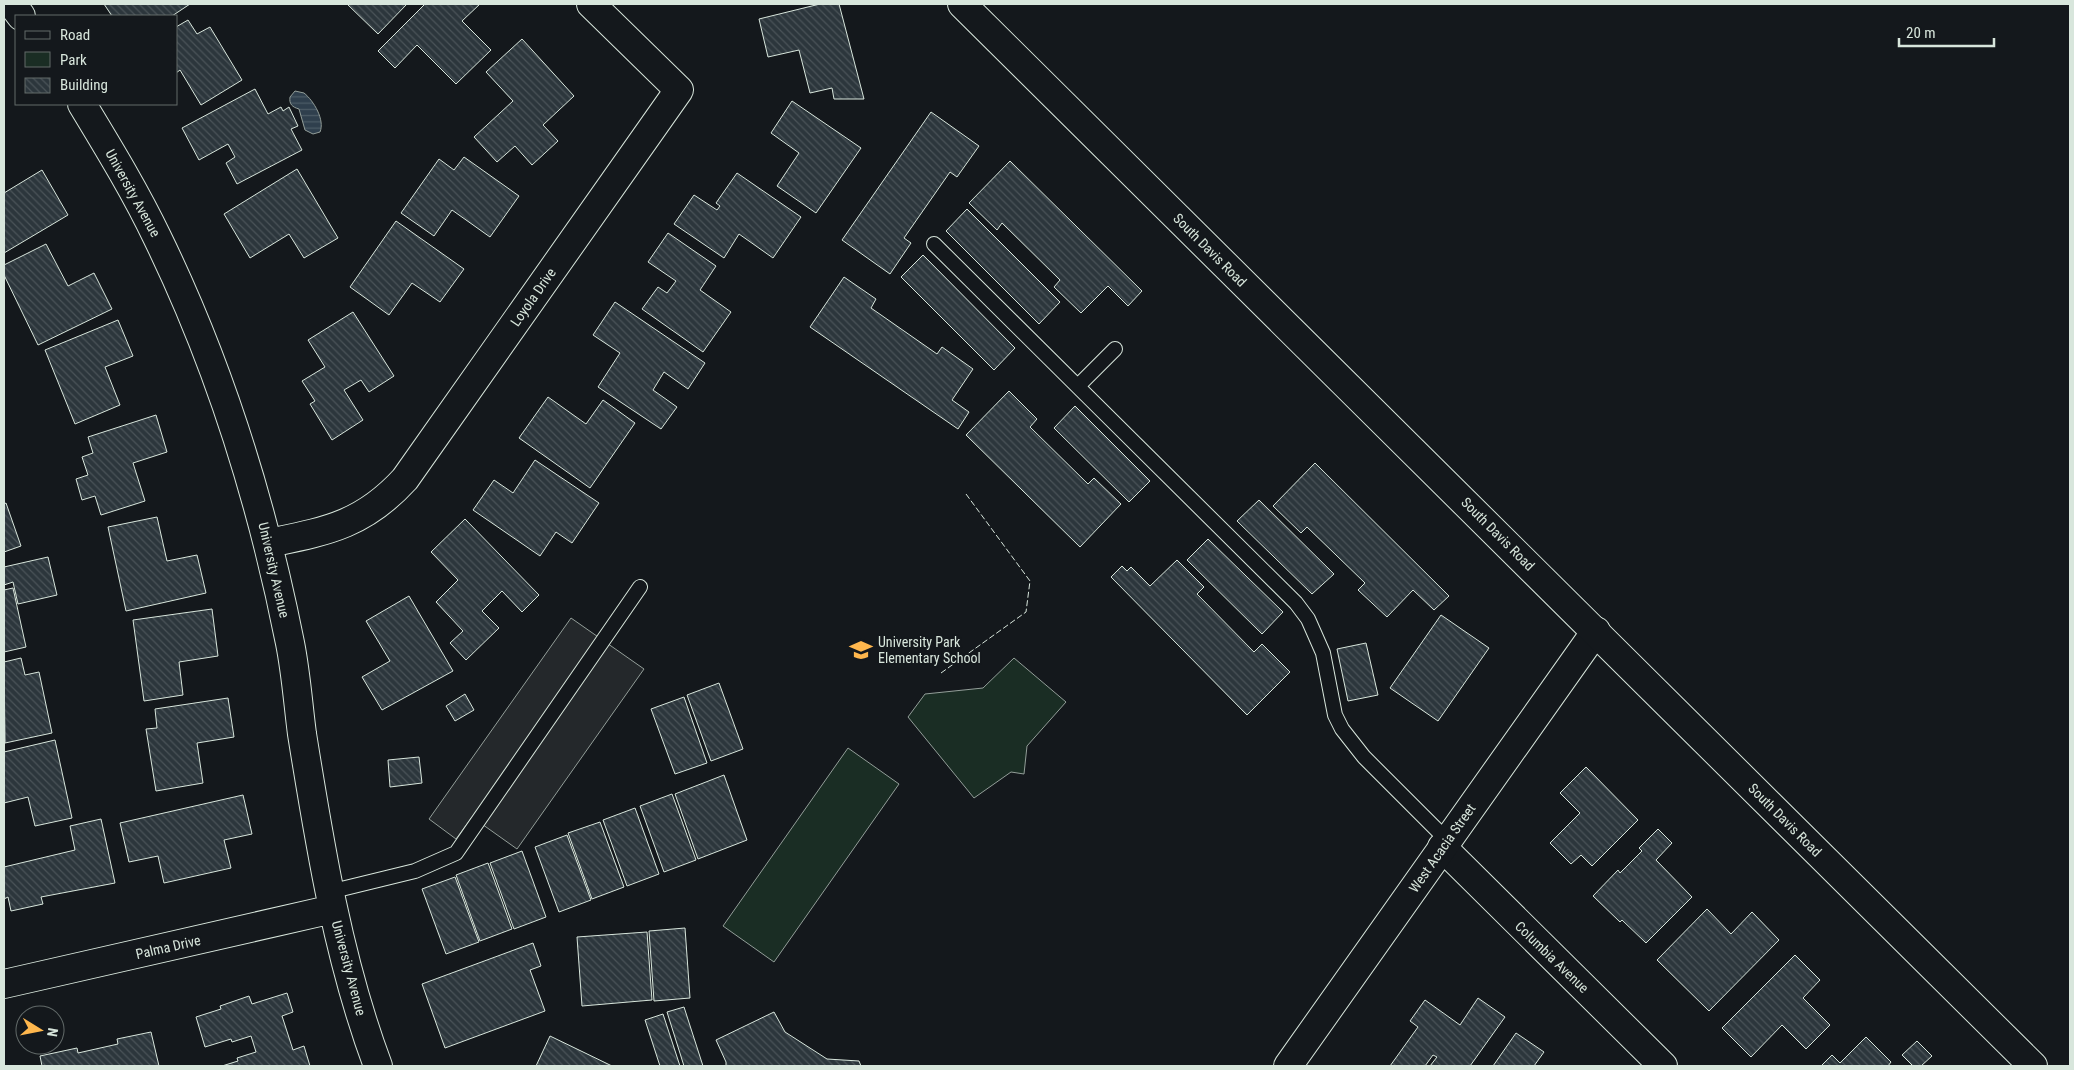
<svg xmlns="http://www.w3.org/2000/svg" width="2074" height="1070" font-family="'Roboto Condensed',sans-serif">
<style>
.green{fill:#1a2d24;stroke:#939e99}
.parking{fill:#24282b;stroke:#939e99}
.water{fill:url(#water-rules);stroke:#939e99}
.building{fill:url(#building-back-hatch);stroke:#d8e6dc}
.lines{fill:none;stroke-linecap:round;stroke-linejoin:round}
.service-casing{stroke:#d8e6dc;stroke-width:16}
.minor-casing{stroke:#d8e6dc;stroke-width:30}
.tertiary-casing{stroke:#d8e6dc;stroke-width:30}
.primary-casing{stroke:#d8e6dc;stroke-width:30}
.service{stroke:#14181c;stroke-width:14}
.minor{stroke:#14181c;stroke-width:28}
.tertiary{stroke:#14181c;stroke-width:28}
.primary{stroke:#14181c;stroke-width:28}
.fence{stroke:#d8e6dc;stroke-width:1;stroke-dasharray:6 2.5;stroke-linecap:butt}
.labels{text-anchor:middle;stroke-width:4;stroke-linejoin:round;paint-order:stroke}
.street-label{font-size:14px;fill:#d8e6dc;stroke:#14181c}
.poi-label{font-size:14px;fill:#d8e6dc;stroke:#14181c;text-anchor:start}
</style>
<defs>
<pattern id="water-rules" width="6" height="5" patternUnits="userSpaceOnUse" patternTransform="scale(1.25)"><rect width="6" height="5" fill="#2f3f4d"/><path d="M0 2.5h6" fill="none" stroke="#4c5b66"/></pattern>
<pattern id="building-back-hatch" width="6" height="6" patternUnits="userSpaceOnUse" patternTransform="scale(1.25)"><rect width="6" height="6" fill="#2c363c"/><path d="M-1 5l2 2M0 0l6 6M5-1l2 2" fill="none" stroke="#4a5358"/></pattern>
</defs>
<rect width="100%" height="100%" fill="#14181c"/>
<path class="green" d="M1014,658L1066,702L1027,746L1024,774L1011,772L974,798L908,717L925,694L983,688Z
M848,748L899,784L774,962L723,926Z"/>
<path class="parking" d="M571,618L644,669L517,849L472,817L456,839L429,819Z"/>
<path class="water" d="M295,91L304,93C314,101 325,120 320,132L313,134L305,130L299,109C292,107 289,104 290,97Z"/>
<path class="building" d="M104,4H190L172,16H112Z
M347,4H407L378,34Z
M425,4H480L462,21L491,50L456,84L417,45L395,68L378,51Z
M820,4H839L864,99H834L832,88L810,93L799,50L768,57L759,19Z
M188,20L197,34L210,27L242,80L201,105L180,70L176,73V27Z
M522,39L574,96L543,125L558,141L532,165L515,146L497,162L474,137L513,101L486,72Z
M255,89L268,114L281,107L283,111L289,107L298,126L291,129L302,150L237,184L226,163L235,157L228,144L199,160L182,128Z
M792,101L861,148L816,213L777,186L799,153L771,133Z
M931,112L979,146L957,177L950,172L904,238L911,243L890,274L842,240Z
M464,157L519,196L490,237L452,210L434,236L401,213L439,159L454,170Z
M1010,161L1142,291L1128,306L1108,286L1081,313L1054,287L1060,280L1002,223L997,230L969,203Z
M297,169L338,238L304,258L289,234L250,258L224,214Z
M42,170L68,215L4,253V193Z
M737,173L801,217L773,258L739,234L724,258L674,224L694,195L717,210L720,206L716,203Z
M967,209L1060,302L1039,324L946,231Z
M396,221L464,269L440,302L412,283L389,315L350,287Z
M668,233L716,266L700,290L731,312L703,352L642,309L658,287L667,293L676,281L648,262Z
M46,244L68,286L94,273L112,309L38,345L4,275V265Z
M923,255L1015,348L994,370L901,277Z
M844,277L876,299L871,308L937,354L942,347L973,369L952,400L969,412L958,429L810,327Z
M615,302L705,363L688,389L664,372L653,390L677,407L661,429L598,387L620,353L593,335Z
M353,312L394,376L369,392L361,380L344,390L363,420L332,440L310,404L315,401L302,381L325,367L308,340Z
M118,320L133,356L105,367L120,405L75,424L45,350Z
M1009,391L1037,419L1030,427L1088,484L1094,478L1121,504L1080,547L966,435Z
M548,397L586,424L603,400L635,423L590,488L519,438Z
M1075,406L1150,481L1129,502L1054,428Z
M156,415L167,452L133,463L145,501L101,515L95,496L82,500L76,479L88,475L82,457L93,453L88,437Z
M535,460L599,503L572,543L556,532L540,556L473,510L494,480L513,493Z
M1315,463L1449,596L1434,610L1413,590L1387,617L1358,590L1365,583L1307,527L1301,533L1273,506Z
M1259,500L1334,574L1312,594L1237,521Z
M6,503L21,546L4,552V504Z
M157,517L167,561L197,555L206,593L126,611L108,527Z
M465,519L539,595L522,612L502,591L482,611L499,628L466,660L450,643L463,631L436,602L458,580L431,552Z
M1208,539L1283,612L1262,634L1187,560Z
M48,557L57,595L18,604L13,582L4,585V567Z
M1177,560L1204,587L1197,594L1254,652L1262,644L1290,672L1247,715L1111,577L1122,566L1127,571L1131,567L1150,586Z
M13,588L26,647L4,652V590Z
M409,596L453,671L382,710L362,677L390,661L366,621Z
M212,609L218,656L179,662L183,695L144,701L133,620Z
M1441,615L1489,648L1438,721L1390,688Z
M1366,643L1378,695L1348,701L1337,649Z
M21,658L25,675L39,672L52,733L5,743L4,662Z
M719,683L743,749L711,761L687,695Z
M465,694L474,710L455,721L446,706Z
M684,697L707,763L675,774L651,709Z
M228,698L234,737L197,743L203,783L156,791L146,729L157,728L155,709Z
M55,740L72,818L35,826L28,797L4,803V752Z
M419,757L422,783L390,787L388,760Z
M1586,767L1638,820L1592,866L1581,855L1571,864L1550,843L1580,813L1560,793Z
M724,775L747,840L698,859L675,794Z
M672,794L696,860L664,872L640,806Z
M243,795L252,834L224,840L231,868L164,883L158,856L129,862L120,823Z
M635,808L659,874L627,886L603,820Z
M101,819L115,883L41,897L43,904L11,911L8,897L4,899V867L75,850L70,826Z
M600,822L624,887L592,899L568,833Z
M1658,829L1672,843L1656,860L1692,897L1646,943L1622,920L1620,922L1593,896L1618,870L1620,873L1642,851L1639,848Z
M567,835L591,900L559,912L535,847Z
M522,851L546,917L514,929L490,863Z
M488,863L512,929L480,941L456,875Z
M455,877L479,942L446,954L422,889Z
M1707,909L1731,934L1752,912L1779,940L1709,1011L1657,960Z
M685,928L690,998L654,1001L649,931Z
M647,932L652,1000L582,1006L577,937Z
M533,943L541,966L530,970L545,1011L445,1048L422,984Z
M1795,955L1820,980L1803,998L1830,1025L1806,1049L1782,1025L1751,1057L1722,1028Z
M287,993L293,1012L282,1016L293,1050L304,1046L310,1066H222L238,1061L237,1058L256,1052L251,1036L232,1042L231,1039L205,1047L196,1017L221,1009L220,1006L249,996L252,1004Z
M1478,998L1505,1017L1470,1066H1430L1437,1057L1433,1055L1425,1066H1390L1418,1027L1410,1021L1425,1000L1460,1025Z
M684,1007L703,1066H684L667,1012Z
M774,1012L785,1032L827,1059L859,1061L861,1066H726V1062L716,1040Z
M663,1014L680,1066H660L645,1020Z
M151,1032L159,1066H42L40,1056L77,1048L78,1053L118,1044L117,1039Z
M1516,1033L1544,1052L1534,1066H1493Z
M550,1036L612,1066H536Z
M1866,1037L1891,1062L1888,1066H1821L1832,1055L1840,1063Z
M1917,1041L1932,1056L1921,1066H1913L1902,1055Z"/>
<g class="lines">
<defs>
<path id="service" d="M934,244L1296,603L1308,619L1323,653L1335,715L1342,729L1364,757L1447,840
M1078,386L1115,349
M329,892L415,871L456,853L640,587"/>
<path id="minor" d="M12,4L21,16
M82,104C108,147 135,191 157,237C220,366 262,502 290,643C296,673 298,703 302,734C320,846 338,959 378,1066
M269,543C327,531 363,525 405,479L679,90L591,4
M1442,847L1663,1066
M4,984L333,909"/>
<path id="tertiary" d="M1288,1066L1596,631"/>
<path id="primary" d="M962,4L2033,1066"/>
</defs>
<use href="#service" class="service-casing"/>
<use href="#minor" class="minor-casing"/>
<use href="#tertiary" class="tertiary-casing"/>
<use href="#primary" class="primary-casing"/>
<use href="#service" class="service"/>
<use href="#minor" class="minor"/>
<use href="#tertiary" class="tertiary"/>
<use href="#primary" class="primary"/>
<path class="fence" d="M941,673L1026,612L1030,581L966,494"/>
</g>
<defs>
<symbol id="school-bare" viewBox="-9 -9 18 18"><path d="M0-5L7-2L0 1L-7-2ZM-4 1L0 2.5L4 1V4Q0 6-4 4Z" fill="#ffb74d" stroke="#14181c" stroke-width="2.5" paint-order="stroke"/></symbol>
</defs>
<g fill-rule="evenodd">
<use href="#school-bare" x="845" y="634" width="32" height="32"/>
</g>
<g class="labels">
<g class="street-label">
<text transform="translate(133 193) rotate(61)" y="5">University Avenue</text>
<text transform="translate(1210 250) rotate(45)" y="5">South Davis Road</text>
<text transform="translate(533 297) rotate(-55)" y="5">Loyola Drive</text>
<text transform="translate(1498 534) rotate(45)" y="5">South Davis Road</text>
<text transform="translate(274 570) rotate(77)" y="5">University Avenue</text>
<text transform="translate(1785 820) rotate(45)" y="5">South Davis Road</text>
<text transform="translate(1442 848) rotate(-55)" y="5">West Acacia Street</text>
<text transform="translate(168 947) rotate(-13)" y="5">Palma Drive</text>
<text transform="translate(1552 957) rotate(44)" y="5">Columbia Avenue</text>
<text transform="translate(349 968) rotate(75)" y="5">University Avenue</text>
</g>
<g class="poi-label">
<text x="878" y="647">University Park<tspan x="878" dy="16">Elementary School</tspan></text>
</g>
</g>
<rect width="2074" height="1070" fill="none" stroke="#d8e6dc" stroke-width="10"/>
<rect x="15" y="15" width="162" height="90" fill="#14181c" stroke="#626a69"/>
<rect x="25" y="31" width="25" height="8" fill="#14181c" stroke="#626a69"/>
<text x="60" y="40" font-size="15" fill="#d8e6dc">Road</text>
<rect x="25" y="52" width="25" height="15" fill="#1a2d24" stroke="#626a69"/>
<text x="60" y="65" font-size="15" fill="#d8e6dc">Park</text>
<rect x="25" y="78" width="25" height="15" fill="url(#building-back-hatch)" stroke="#626a69"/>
<text x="60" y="90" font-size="15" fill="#d8e6dc">Building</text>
<g transform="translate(40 1030) rotate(100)"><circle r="24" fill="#14181c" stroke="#626a69"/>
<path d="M0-4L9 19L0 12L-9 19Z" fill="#ffb74d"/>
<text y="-8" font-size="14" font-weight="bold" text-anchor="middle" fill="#d8e6dc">N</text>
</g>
<path d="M1899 38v8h95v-8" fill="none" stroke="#d8e6dc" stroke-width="2.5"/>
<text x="1906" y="38" font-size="15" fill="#d8e6dc" stroke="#14181c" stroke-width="4" paint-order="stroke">20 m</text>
</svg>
